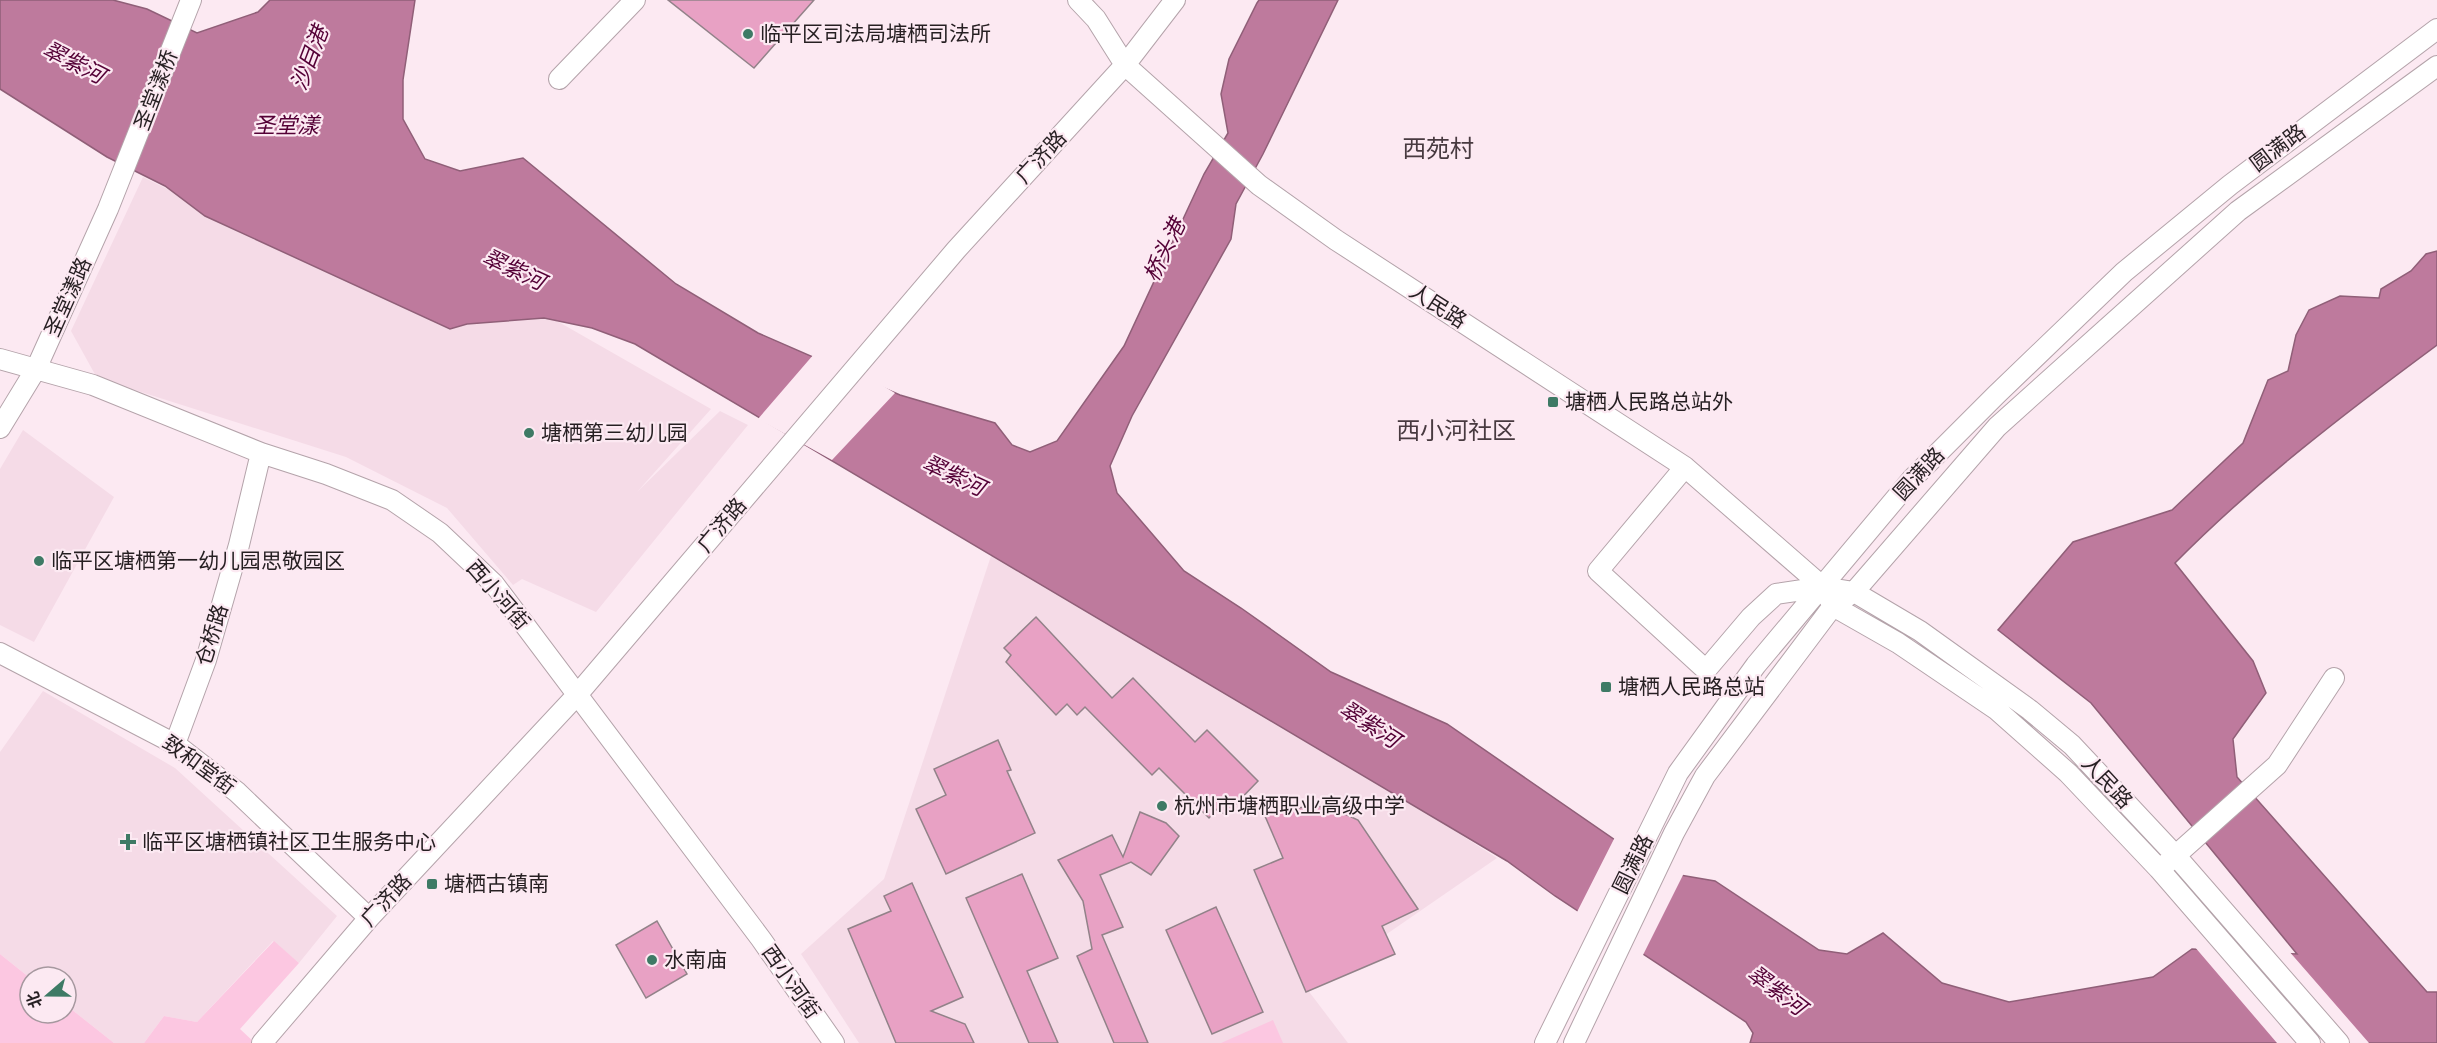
<svg xmlns="http://www.w3.org/2000/svg" width="2437" height="1043" font-family="'Space Grotesk','Noto Sans SC',sans-serif">
<style>
.built{fill:#f5dbe7}
.green{fill:#fcc7e1}
.water{fill:#be7a9d;stroke:#905f78;stroke-width:1.5}
.pier{fill:#fce9f2}
.building{fill:#e8a1c4;stroke:#928289;stroke-width:1.5}
.lines{fill:none;stroke-linecap:round;stroke-linejoin:round}
.minor-casing{stroke:#b4a3aa;stroke-width:22}
.minor{stroke:#fff;stroke-width:20}
.poi-dot{fill:#3e7a65;stroke:#fce9f2;stroke-width:2}
.labels{text-anchor:middle;stroke-width:4.5;stroke-linejoin:round;paint-order:stroke}
.poi-label{font-size:21px;fill:#261f22;stroke:#fce9f2;text-anchor:start}
.street-label{font-size:21px;fill:#261f22;stroke:#fce9f2}
.water-label{font-size:22px;font-style:italic;fill:#540036;stroke:#fce9f2}
.quarter-label{font-size:24px;fill:#483a40;stroke:#fce9f2}
</style>
<rect width="100%" height="100%" fill="#fce9f2"/>
<path class="built" d="M143,177L439,324L455,321L543,313L711,409L637,492L720,411L748,425L596,612L522,579L513,585L447,508L346,457L97,378L71,331Z
M23,430L114,497L34,642L0,625V469Z
M992,553L1335,754L1497,858L1307,989L1348,1043H859L801,954L884,879Z
M43,691L175,768L337,916L299,963L273,941L197,1022L164,1016L144,1043H114L66,1005V977L30,978L0,954V752Z"/>
<path class="green" d="M274,941L299,963L240,1029L255,1043H144L164,1016L197,1022Z
M0,954L30,978V1013H66V1005L114,1043H0Z
M1273,1020L1283,1043H1221Z"/>
<path class="water" d="M0,0H113L147,9L197,33L258,12L270,0H415L403,80V119L425,159L460,171L523,158L676,284L758,333L900,395L995,423L1012,445L1030,452L1057,441L1124,346L1204,174L1228,133L1221,94L1229,59L1257,3L1259,0H1338L1263,154L1236,204L1231,239L1132,416L1110,466L1117,493L1184,571L1241,608L1331,672L1447,724L1650,864L1680,875L1715,881L1819,950L1847,954L1883,933L1942,983L2009,1002L2153,977L2192,949L2297,954L2091,703L1998,630L2073,542L2172,510L2243,443L2268,380L2288,371L2296,335L2309,310L2340,296L2379,298L2381,289L2411,271L2426,254L2437,251V345C2345,413 2255,482 2175,563L2253,661L2266,693L2233,739L2237,777L2427,992H2437V1043H1750L1753,1033L1746,1022L1555,896L1507,861L635,344L592,328L544,318L467,324L450,329L205,216L165,186L107,157L0,89Z"/>
<path class="pier" d="M814,354L875,381L895,393L832,460L758,419Z
M1616,835L1651,861L1684,873L1642,957L1576,914Z
M2194,946L2288,950L2369,1043H2277Z"/>
<path class="building" d="M668,0H814L754,68Z
M1036,617L1112,698L1133,678L1195,742L1207,730L1258,781L1225,815L1218,808L1209,818L1159,768L1152,775L1085,707L1077,715L1067,704L1056,715L1006,662L1011,655L1004,648Z
M998,740L1011,770L1007,771L1035,833L946,874L916,809L946,795L934,769Z
M1288,805L1289,810L1313,805L1336,810L1358,820L1418,909L1382,926L1395,954L1306,992L1254,870L1283,858L1265,816Z
M1140,812L1166,823L1179,836L1151,875L1131,862L1100,875L1123,927L1102,935L1148,1043H1114L1077,956L1092,949L1083,901L1058,860L1112,835L1123,857Z
M1022,874L1058,958L1027,971L1058,1043H1029L966,898Z
M912,883L963,997L931,1011L965,1024L974,1043H896L848,929L891,911L884,896Z
M1216,907L1263,1012L1212,1034L1166,930Z
M657,921L687,974L646,998L616,945Z"/>
<g class="lines">
<defs>
<path id="minor" d="M1078,0L1096,19L1125,65L1259,185L1336,240L1685,467L1823,587L1833,606L1898,643L1997,710L2068,773L2159,869L2310,1043
M559,79L635,0
M0,359L93,385L261,453L326,474L392,500L440,533L494,584L761,939L834,1043
M0,428L36,369L108,209L191,0
M1685,467L1598,571L1706,670L1751,617L1776,594L1823,587L1854,592L1920,631L2030,710L2072,745L2176,856L2339,1043
M0,653L175,744L237,792L369,918
M175,744L206,660L239,545L261,453
M2166,864L2277,765L2334,678
M262,1043L369,918L577,695L956,250L1125,65L1175,0
M1545,1043L1678,773L1756,665L1912,479L1996,395L2124,272L2230,185L2437,29
M1574,1043L1674,833L1705,776L1833,606L1854,592L1997,427L2105,330L2238,211L2437,66"/>
</defs>
<use href="#minor" class="minor-casing"/>
<use href="#minor" class="minor"/>
</g>
<g class="poi-dot">
<circle cx="748" cy="34" r="6"/>
<rect x="1547" y="396" width="12" height="12" rx="3"/>
<circle cx="529" cy="433" r="6"/>
<circle cx="39" cy="561" r="6"/>
<rect x="1600" y="681" width="12" height="12" rx="3"/>
<circle cx="1162" cy="806" r="6"/>
<path d="M125 833h6v6h6v6h-6v6h-6v-6h-6v-6h6z"/>
<rect x="426" y="878" width="12" height="12" rx="3"/>
<circle cx="652" cy="960" r="6"/>
</g>
<g class="labels">
<g class="poi-label">
<text x="760" y="41">临平区司法局塘栖司法所</text>
<text x="1565" y="409">塘栖人民路总站外</text>
<text x="541" y="440">塘栖第三幼儿园</text>
<text x="51" y="568">临平区塘栖第一幼儿园思敬园区</text>
<text x="1618" y="694">塘栖人民路总站</text>
<text x="1174" y="813">杭州市塘栖职业高级中学</text>
<text x="142" y="849">临平区塘栖镇社区卫生服务中心</text>
<text x="444" y="891">塘栖古镇南</text>
<text x="664" y="967">水南庙</text>
</g>
<g class="street-label">
<text transform="translate(156 90) rotate(-69)" y="7">圣堂漾桥</text>
<text transform="translate(2278 148) rotate(-37)" y="7">圆满路</text>
<text transform="translate(1041 157) rotate(-47)" y="7">广济路</text>
<text transform="translate(68 297) rotate(-66)" y="7">圣堂漾路</text>
<text transform="translate(1438 306) rotate(33)" y="7">人民路</text>
<text transform="translate(1919 474) rotate(-47)" y="7">圆满路</text>
<text transform="translate(722 525) rotate(-50)" y="7">广济路</text>
<text transform="translate(498 595) rotate(49)" y="7">西小河街</text>
<text transform="translate(212 635) rotate(-73)" y="7">仓桥路</text>
<text transform="translate(199 765) rotate(36)" y="7">致和堂街</text>
<text transform="translate(2107 782) rotate(47)" y="7">人民路</text>
<text transform="translate(1633 864) rotate(-64)" y="7">圆满路</text>
<text transform="translate(386 900) rotate(-47)" y="7">广济路</text>
<text transform="translate(791 982) rotate(55)" y="7">西小河街</text>
</g>
<g class="water-label">
<text transform="translate(309 58) rotate(-69)" y="8">沙目港</text>
<text transform="translate(74 62) rotate(27)" y="8">翠紫河</text>
<text x="286" y="133">圣堂漾</text>
<text transform="translate(1164 250) rotate(-64)" y="8">桥头港</text>
<text transform="translate(514 269) rotate(25)" y="8">翠紫河</text>
<text transform="translate(954 475) rotate(25)" y="8">翠紫河</text>
<text transform="translate(1370 724) rotate(33)" y="8">翠紫河</text>
<text transform="translate(1777 990) rotate(37)" y="8">翠紫河</text>
</g>
<g class="quarter-label">
<text x="1438" y="157">西苑村</text>
<text x="1456" y="439">西小河社区</text>
</g>
</g>
<g transform="translate(48 995) rotate(250)"><circle r="28" fill="#fce9f2" stroke="#a6989f" stroke-width="1.5"/>
<path d="M0-4.5L10 22L0 15L-10 22Z" fill="#3e7a65"/>
<text y="-9" font-size="16" font-weight="bold" text-anchor="middle" fill="#261f22">北</text>
</g>
</svg>
